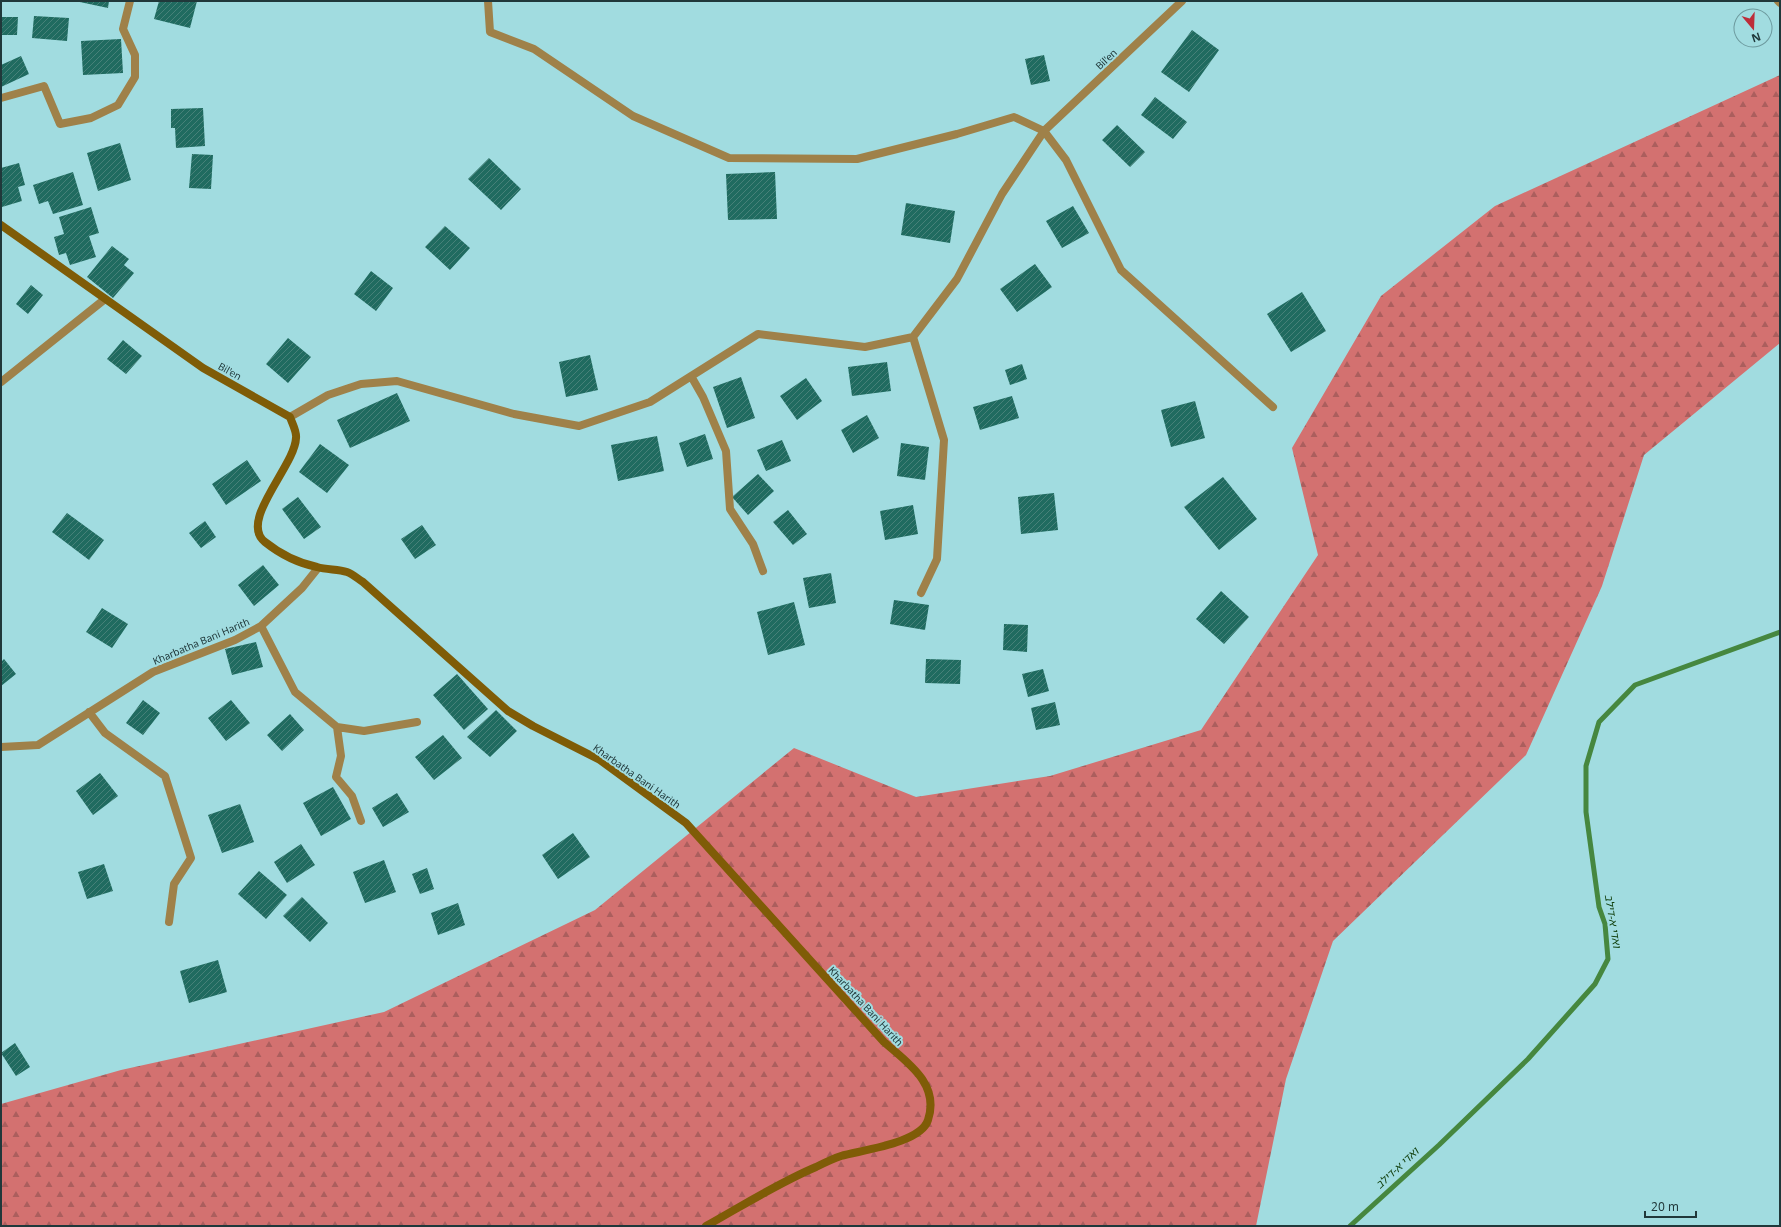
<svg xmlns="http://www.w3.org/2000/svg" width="1781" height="1227" font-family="Georgia,'Noto Sans Hebrew',serif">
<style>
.forest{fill:url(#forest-firs)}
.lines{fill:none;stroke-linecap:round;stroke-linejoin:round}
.stream{stroke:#46873f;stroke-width:5}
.building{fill:url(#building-hatch)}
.lane{stroke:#9f8149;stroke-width:8}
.street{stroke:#9f8149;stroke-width:8}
.secondary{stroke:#7f5c07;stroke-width:8}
.labels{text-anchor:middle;stroke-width:4;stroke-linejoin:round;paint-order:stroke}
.street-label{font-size:10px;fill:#20383a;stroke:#a1dce0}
.water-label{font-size:11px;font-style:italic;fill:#103e0b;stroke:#a1dce0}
</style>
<defs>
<pattern id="forest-firs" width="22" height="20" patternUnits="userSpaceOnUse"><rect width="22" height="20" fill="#d37170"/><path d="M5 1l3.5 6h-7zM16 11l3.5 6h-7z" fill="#ab5e5d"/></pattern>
<pattern id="building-hatch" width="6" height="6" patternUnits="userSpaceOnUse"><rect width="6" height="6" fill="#206b60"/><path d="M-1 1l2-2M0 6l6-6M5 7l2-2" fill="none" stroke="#478179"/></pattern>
</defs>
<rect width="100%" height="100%" fill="#a1dce0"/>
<path class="forest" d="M1780,75V343L1644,455L1602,586L1526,755L1333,941L1286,1079L1256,1226H1V1104L121,1070L384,1012L595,910L794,748L916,797L1050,776L1201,730L1318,555L1292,448L1381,296L1495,206Z"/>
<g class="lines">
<path class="stream" d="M1350,1226L1439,1145L1528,1059L1595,984L1608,959L1605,924L1599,907L1586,812V766L1599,722L1635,685L1780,632"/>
</g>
<path class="building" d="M75,1H109L108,8Z
M159,1H197L190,28L154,19Z
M34,16L69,18L67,41L32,38Z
M1,17H18L17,35H1Z
M1192,30L1219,50L1189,92L1161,72Z
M121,39L123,73L83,75L81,41Z
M1044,55L1050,81L1031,85L1025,59Z
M21,56L29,74L1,87V65Z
M1155,97L1187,122L1173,139L1141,115Z
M203,108L205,146L176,148L175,128H171V109Z
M1117,125L1145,152L1130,167L1102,140Z
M120,143L131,180L98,191L87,153Z
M192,154L213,155L211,189L189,188Z
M489,158L521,189L501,210L468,179Z
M19,163L25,185L18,187L22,201L2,207L1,168Z
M73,172L83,205L53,214L48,201L39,204L33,185Z
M775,172L777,219L728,220L726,174Z
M906,203L955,211L950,243L901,235Z
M1073,206L1089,233L1062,248L1046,221Z
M91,207L99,233L89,236L96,257L70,265L66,253L59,255L54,237L64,234L59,217Z
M445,226L470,248L450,270L425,247Z
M112,246L129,259L124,265L134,273L113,298L87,277Z
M1035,264L1052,287L1017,312L1000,289Z
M371,271L393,288L376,311L354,294Z
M31,285L43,295L28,314L16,304Z
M1302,292L1326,331L1291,352L1267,314Z
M288,338L311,357L288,383L266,364Z
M123,340L142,356L126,374L107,359Z
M590,355L598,390L566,397L559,362Z
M887,362L891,391L852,396L848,367Z
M1022,364L1027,379L1010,385L1005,370Z
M741,377L755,418L727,428L713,387Z
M806,378L822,401L797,420L780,396Z
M397,393L410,421L350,448L337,420Z
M1012,396L1019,418L980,430L973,407Z
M1195,401L1205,438L1171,447L1161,410Z
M867,415L879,438L853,453L841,430Z
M705,434L713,459L687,467L679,443Z
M657,436L664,471L618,481L611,445Z
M782,440L791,461L766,471L757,450Z
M901,443L929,447L925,480L897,476Z
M320,444L349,465L327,493L299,472Z
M247,460L261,481L226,505L212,484Z
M758,474L774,491L748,515L732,497Z
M1223,477L1257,519L1219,550L1184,507Z
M1054,493L1058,530L1021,534L1018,497Z
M298,497L321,527L304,539L282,509Z
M913,505L918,534L885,540L880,511Z
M788,510L807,534L793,545L773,522Z
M67,513L104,540L89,560L52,532Z
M205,521L216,537L201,548L189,533Z
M422,525L436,545L415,559L401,539Z
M263,565L279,585L254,606L238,585Z
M831,573L836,603L809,608L803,578Z
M1221,591L1249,617L1224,644L1196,619Z
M894,600L929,605L925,630L890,624Z
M794,602L805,645L768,655L757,612Z
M102,608L128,624L112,648L86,632Z
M1004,624L1028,625L1027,652L1003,650Z
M256,642L263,667L232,675L225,649Z
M4,659L16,674L1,686V662Z
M926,659L961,660L960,684L925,683Z
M1043,669L1049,691L1028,697L1022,674Z
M457,674L488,709L464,730L433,695Z
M143,700L160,713L143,735L126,723Z
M231,700L250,723L226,741L208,718Z
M1055,702L1060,725L1036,730L1031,708Z
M496,710L517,731L490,757L467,737Z
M290,714L304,730L282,751L267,735Z
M443,735L462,758L434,780L415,757Z
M100,773L118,796L93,815L76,791Z
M333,787L351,819L321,836L303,803Z
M397,793L409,812L383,827L372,808Z
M240,804L254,842L222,853L208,815Z
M573,833L590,857L558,879L542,855Z
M301,844L315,865L287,883L274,862Z
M384,860L396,892L365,903L353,872Z
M104,864L113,891L87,899L78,872Z
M427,868L434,889L420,894L412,874Z
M259,871L287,895L266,919L238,894Z
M302,897L328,923L310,942L283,916Z
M458,903L465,925L438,935L431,913Z
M218,960L227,992L189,1003L180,971Z
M15,1043L30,1067L16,1076L1,1053Z"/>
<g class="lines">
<path class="lane" d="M488,1L490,32L534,49L633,116L729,158L857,159L957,134L1014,117L1044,131
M1778,1L1780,3"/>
<path class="street" d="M1,98L44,86L60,124L91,118L118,105L135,77V55L123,29L130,1
M1044,131L1182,1
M913,337L944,440L937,559L921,593
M691,376L703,397L726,451L730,509L753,544L763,571
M1,382L105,299
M290,417L328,395L361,384L397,381L514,414L579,426L650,402L758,334L865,347L913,337L957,279L1002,194L1044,131L1066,160L1121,270L1273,407
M261,626L295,692L337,727L364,731L417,722
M89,712L105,733L165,776L191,858L174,884L169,922
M337,727L341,756L336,777L352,796L361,821
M1,747L38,745L153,672L235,640L261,626L302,588L318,568"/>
<path class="secondary" d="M1,225L203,368L290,417C292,423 297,432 296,438C295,466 238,521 265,542C280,554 298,563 317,567C327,570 338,569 347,572C353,574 358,579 363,582L508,711L533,726L600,760L686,823L884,1042C908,1063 940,1084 928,1120C921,1143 862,1150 841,1156C832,1159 824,1163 816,1167C778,1183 742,1206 706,1226"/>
</g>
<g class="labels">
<g class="street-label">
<text transform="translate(1106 59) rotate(-43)" y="4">Bil'en</text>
<text transform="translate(230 371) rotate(29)" y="4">Bil'en</text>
<text transform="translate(201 641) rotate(-23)" y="4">Kharbatha Bani Harith</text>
<text transform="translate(637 776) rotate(35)" y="4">Kharbatha Bani Harith</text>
<text transform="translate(866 1006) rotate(47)" y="4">Kharbatha Bani Harith</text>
</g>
<g class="water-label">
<text transform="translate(1613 921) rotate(81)" y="4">ואדי א-דילב</text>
<text transform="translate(1397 1168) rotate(-43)" y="4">ואדי א-דילב</text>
</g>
</g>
<rect width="1781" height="1227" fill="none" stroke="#20383a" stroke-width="4"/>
<g transform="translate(1753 28) rotate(161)"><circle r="19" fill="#a1dce0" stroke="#6d9a9e"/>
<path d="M0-3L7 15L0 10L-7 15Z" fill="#bd2d3a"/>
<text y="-6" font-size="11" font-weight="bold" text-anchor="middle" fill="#20383a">N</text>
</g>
<path d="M1645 1211v6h51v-6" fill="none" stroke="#20383a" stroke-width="2"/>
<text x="1651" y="1211" font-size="12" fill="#20383a" stroke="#a1dce0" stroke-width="3" paint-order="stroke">20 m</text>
</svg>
